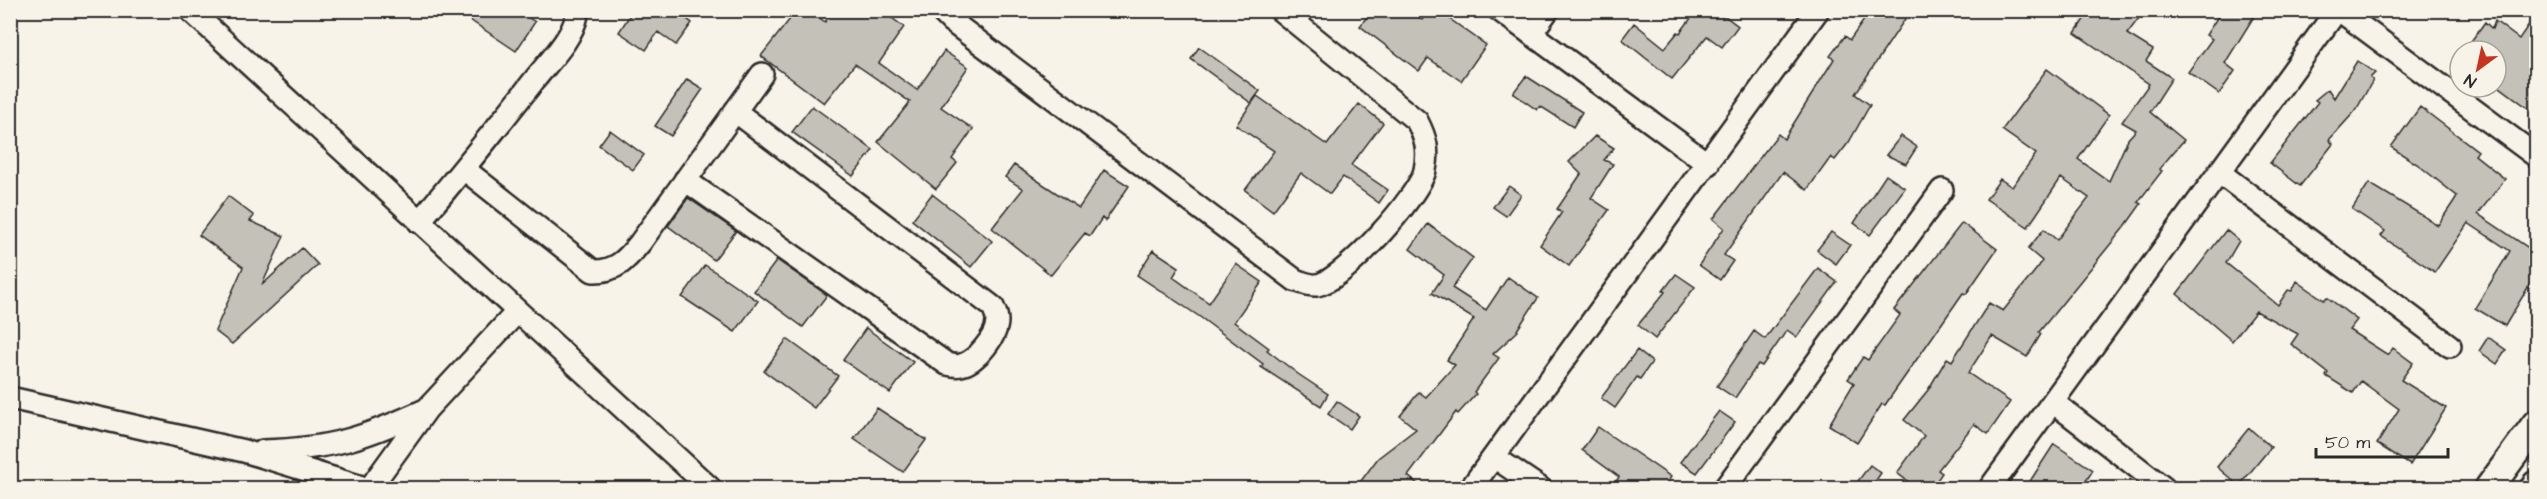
<svg xmlns="http://www.w3.org/2000/svg" width="2547" height="499" font-family="'Architects Daughter',sans-serif">
<style>
.building{fill:#c4c1b9;stroke:#2b2b2b;stroke-width:1.5}
.lines{fill:none;stroke-linecap:round;stroke-linejoin:round}
.minor-casing{stroke:#2b2b2b;stroke-width:26}
.major-casing{stroke:#2b2b2b;stroke-width:32}
.minor{stroke:#f7f3e8;stroke-width:21}
.major{stroke:#f7f3e8;stroke-width:27}
</style>
<rect width="100%" height="100%" fill="#f7f3e8"/>
<filter id="ink" filterUnits="userSpaceOnUse"><feTurbulence type="fractalNoise" baseFrequency=".0167" numOctaves="2"/><feDisplacementMap in="SourceGraphic" scale="12" xChannelSelector="R" yChannelSelector="G"/><feConvolveMatrix kernelMatrix="1 2 1 2 8 2 1 2 1" color-interpolation-filters="sRGB"/></filter>
<g filter="url(#ink)">
<path class="building" d="M455,10H517L535,22L516,51Z
M633,10H675L692,23L676,45L658,32L646,50L619,32Z
M797,10H809L825,22L833,10H881L904,27L879,63L917,90L944,51L968,67L941,107L973,129L952,159L957,163L936,189L878,142L910,102L855,64L824,103L761,56Z
M1372,10H1409L1422,20L1429,10H1437L1486,45L1461,81L1428,58L1419,71L1360,26Z
M1697,10H1717L1738,26L1722,47L1707,36L1672,79L1622,39L1634,23L1665,48L1678,32L1680,33Z
M1871,10H1911L1855,94L1870,105L1849,142L1835,160L1831,157L1807,190L1783,172L1724,255L1733,261L1720,280L1699,265L1724,228L1713,219L1778,134L1784,139L1834,59L1830,56L1845,36L1850,40Z
M2090,10H2145L2127,34L2153,50L2146,61L2172,78L2150,112L2184,140L2159,169L2162,171L2138,202L2141,204L2126,225L2039,332L2041,334L2027,357L1992,336L1968,373L2010,402L1988,434L1974,424L1938,470L1942,473L1931,489H1918L1897,473L1924,436L1904,420L1928,390L1947,358L1952,361L1989,303L2003,311L2039,266L2042,261L2028,249L2044,229L2057,240L2089,198L2061,178L2028,227L1986,199L2000,179L2012,187L2036,154L2002,130L2047,69L2109,115L2078,159L2109,181L2128,139L2136,130L2122,122L2149,84L2075,33Z
M2222,10H2258L2225,63L2235,71L2219,94L2188,72L2212,39L2206,35Z
M2536,14V114L2496,84V51H2464L2485,22L2492,29L2495,21L2519,39Z
M1199,47L1260,91L1251,103L1191,59Z
M2357,61L2375,73L2370,78L2373,80L2356,110L2329,140L2333,144L2300,186L2270,163L2318,102L2315,100L2328,89L2334,98Z
M1526,76L1582,112L1573,127L1540,106L1537,110L1513,93Z
M687,79L703,89L671,136L655,126Z
M1257,96L1327,145L1359,104L1383,123L1351,165L1388,190L1379,203L1343,177L1330,194L1301,173L1273,211L1245,190L1274,151L1236,125Z
M812,106L873,150L853,176L792,132Z
M2420,107L2478,151L2475,155L2505,179L2478,214L2536,253V274L2505,326L2475,308L2510,251L2468,223L2435,272L2381,236L2385,231L2352,209L2369,183L2438,225L2454,201L2457,196L2417,164L2391,147Z
M610,130L644,155L633,170L599,145Z
M1595,136L1614,148L1604,160L1613,164L1591,198L1609,210L1569,266L1540,245L1562,212L1557,209L1581,174L1569,162Z
M1901,136L1917,147L1906,164L1886,155Z
M1014,165L1079,208L1104,170L1129,186L1105,221L1102,218L1090,236L1085,233L1051,275L992,228L1023,189L1005,177Z
M1886,175L1905,188L1870,235L1854,223Z
M1509,186L1521,195L1506,216L1493,207Z
M932,194L992,241L971,267L912,220Z
M228,196L254,216L250,221L284,236L262,285L302,248L318,265L232,344L215,331L243,267L199,235Z
M688,198L736,231L714,260L668,226Z
M1962,223L1997,249L1966,294L1963,293L1885,405L1882,404L1857,443L1829,425L1854,383L1848,379L1863,357L1868,360L1900,315L1894,310Z
M1428,224L1473,258L1452,288L1486,310L1508,277L1538,298L1517,330L1518,331L1493,354L1499,358L1474,392L1476,394L1458,414L1456,412L1408,476L1424,489H1355L1378,458L1416,429L1400,416L1419,392L1426,397L1455,365L1447,360L1474,319L1432,293L1444,275L1410,249Z
M2226,230L2239,241L2226,263L2278,305L2288,290L2292,291L2297,281L2324,300L2327,297L2357,320L2349,330L2388,355L2393,348L2413,363L2401,380L2446,408L2410,465L2377,444L2399,409L2361,381L2353,393L2326,376L2328,373L2291,344L2298,334L2256,311L2232,341L2177,294Z
M1831,232L1850,245L1836,264L1817,250Z
M1153,250L1179,267L1173,277L1209,303L1236,264L1262,282L1234,322L1269,348L1267,350L1298,374L1328,394L1321,406L1261,367L1263,364L1200,317L1137,275Z
M777,260L827,295L803,327L754,291Z
M705,265L758,301L735,332L682,297Z
M1818,268L1837,282L1797,337L1787,330L1762,366L1758,364L1735,398L1717,386L1754,331L1765,339Z
M1676,274L1695,287L1655,339L1638,325L1665,292L1663,291Z
M866,328L913,362L890,393L843,360Z
M2488,337L2506,350L2497,364L2479,351Z
M787,339L838,376L814,408L764,371Z
M1637,350L1652,362L1640,379L1637,377L1615,408L1601,398Z
M1337,401L1359,416L1350,429L1328,414Z
M877,408L926,440L903,472L854,439Z
M1719,411L1735,422L1697,473L1680,462Z
M1598,427L1671,477L1663,489H1623L1615,483L1619,477L1582,450Z
M2249,428L2271,447L2239,486L2217,467Z
M2054,444L2093,470L2081,489H2025Z
M1870,465L1881,473L1870,489H1852Z"/>
<g class="lines">
<defs>
<path id="minor" d="M190,10L710,488
M940,10L951,21L1295,280C1301,282 1310,286 1317,285C1343,281 1420,195 1425,170C1429,151 1426,138 1417,121L1280,10
M1499,10L1708,164
M2339,10L2536,156
M1531,34L1548,10
M464,169L593,271C616,272 627,259 640,243L762,74
M2220,173L2450,346
M685,180L947,364C951,365 958,366 961,365C976,362 997,336 997,321C997,316 995,311 993,307L735,111
M419,222C458,176 495,130 532,83C547,63 572,40 577,15L575,10
M10,398L244,451L365,488
M2053,402L2164,488
M263,451C331,449 364,438 425,410
M1494,457L1540,488
M370,488L427,409L517,312
M1471,488L1818,10
M1725,488L1942,190
M1990,488L2337,10"/>
<path id="major" d="M2489,488L2536,424
M2534,488L2536,485"/>
</defs>
<use href="#minor" class="minor-casing"/>
<use href="#major" class="major-casing"/>
<use href="#minor" class="minor"/>
<use href="#major" class="major"/>
</g>
</g>
<rect width="2547" height="499" fill="none" stroke="#f7f3e8" stroke-width="36"/>
<rect x="18" y="18" width="2511" height="463" fill="none" stroke="#2b2b2b" stroke-width="2" filter="url(#ink)"/>
<g transform="translate(2478 69) rotate(213)"><circle r="28" fill="#f7f3e8" stroke="#a5a39c" stroke-width="1.5"/>
<path d="M0-4.5L10 22L0 15L-10 22Z" fill="#c8321e"/>
<text y="-9" font-size="16" font-weight="bold" text-anchor="middle" fill="#2b2b2b">N</text>
</g>
<path d="M2316 448v9h132v-9" fill="none" stroke="#2b2b2b" stroke-width="3"/>
<text x="2325" y="448" font-size="18" fill="#2b2b2b" stroke="#f7f3e8" stroke-width="4.5" paint-order="stroke">50 m</text>
</svg>
